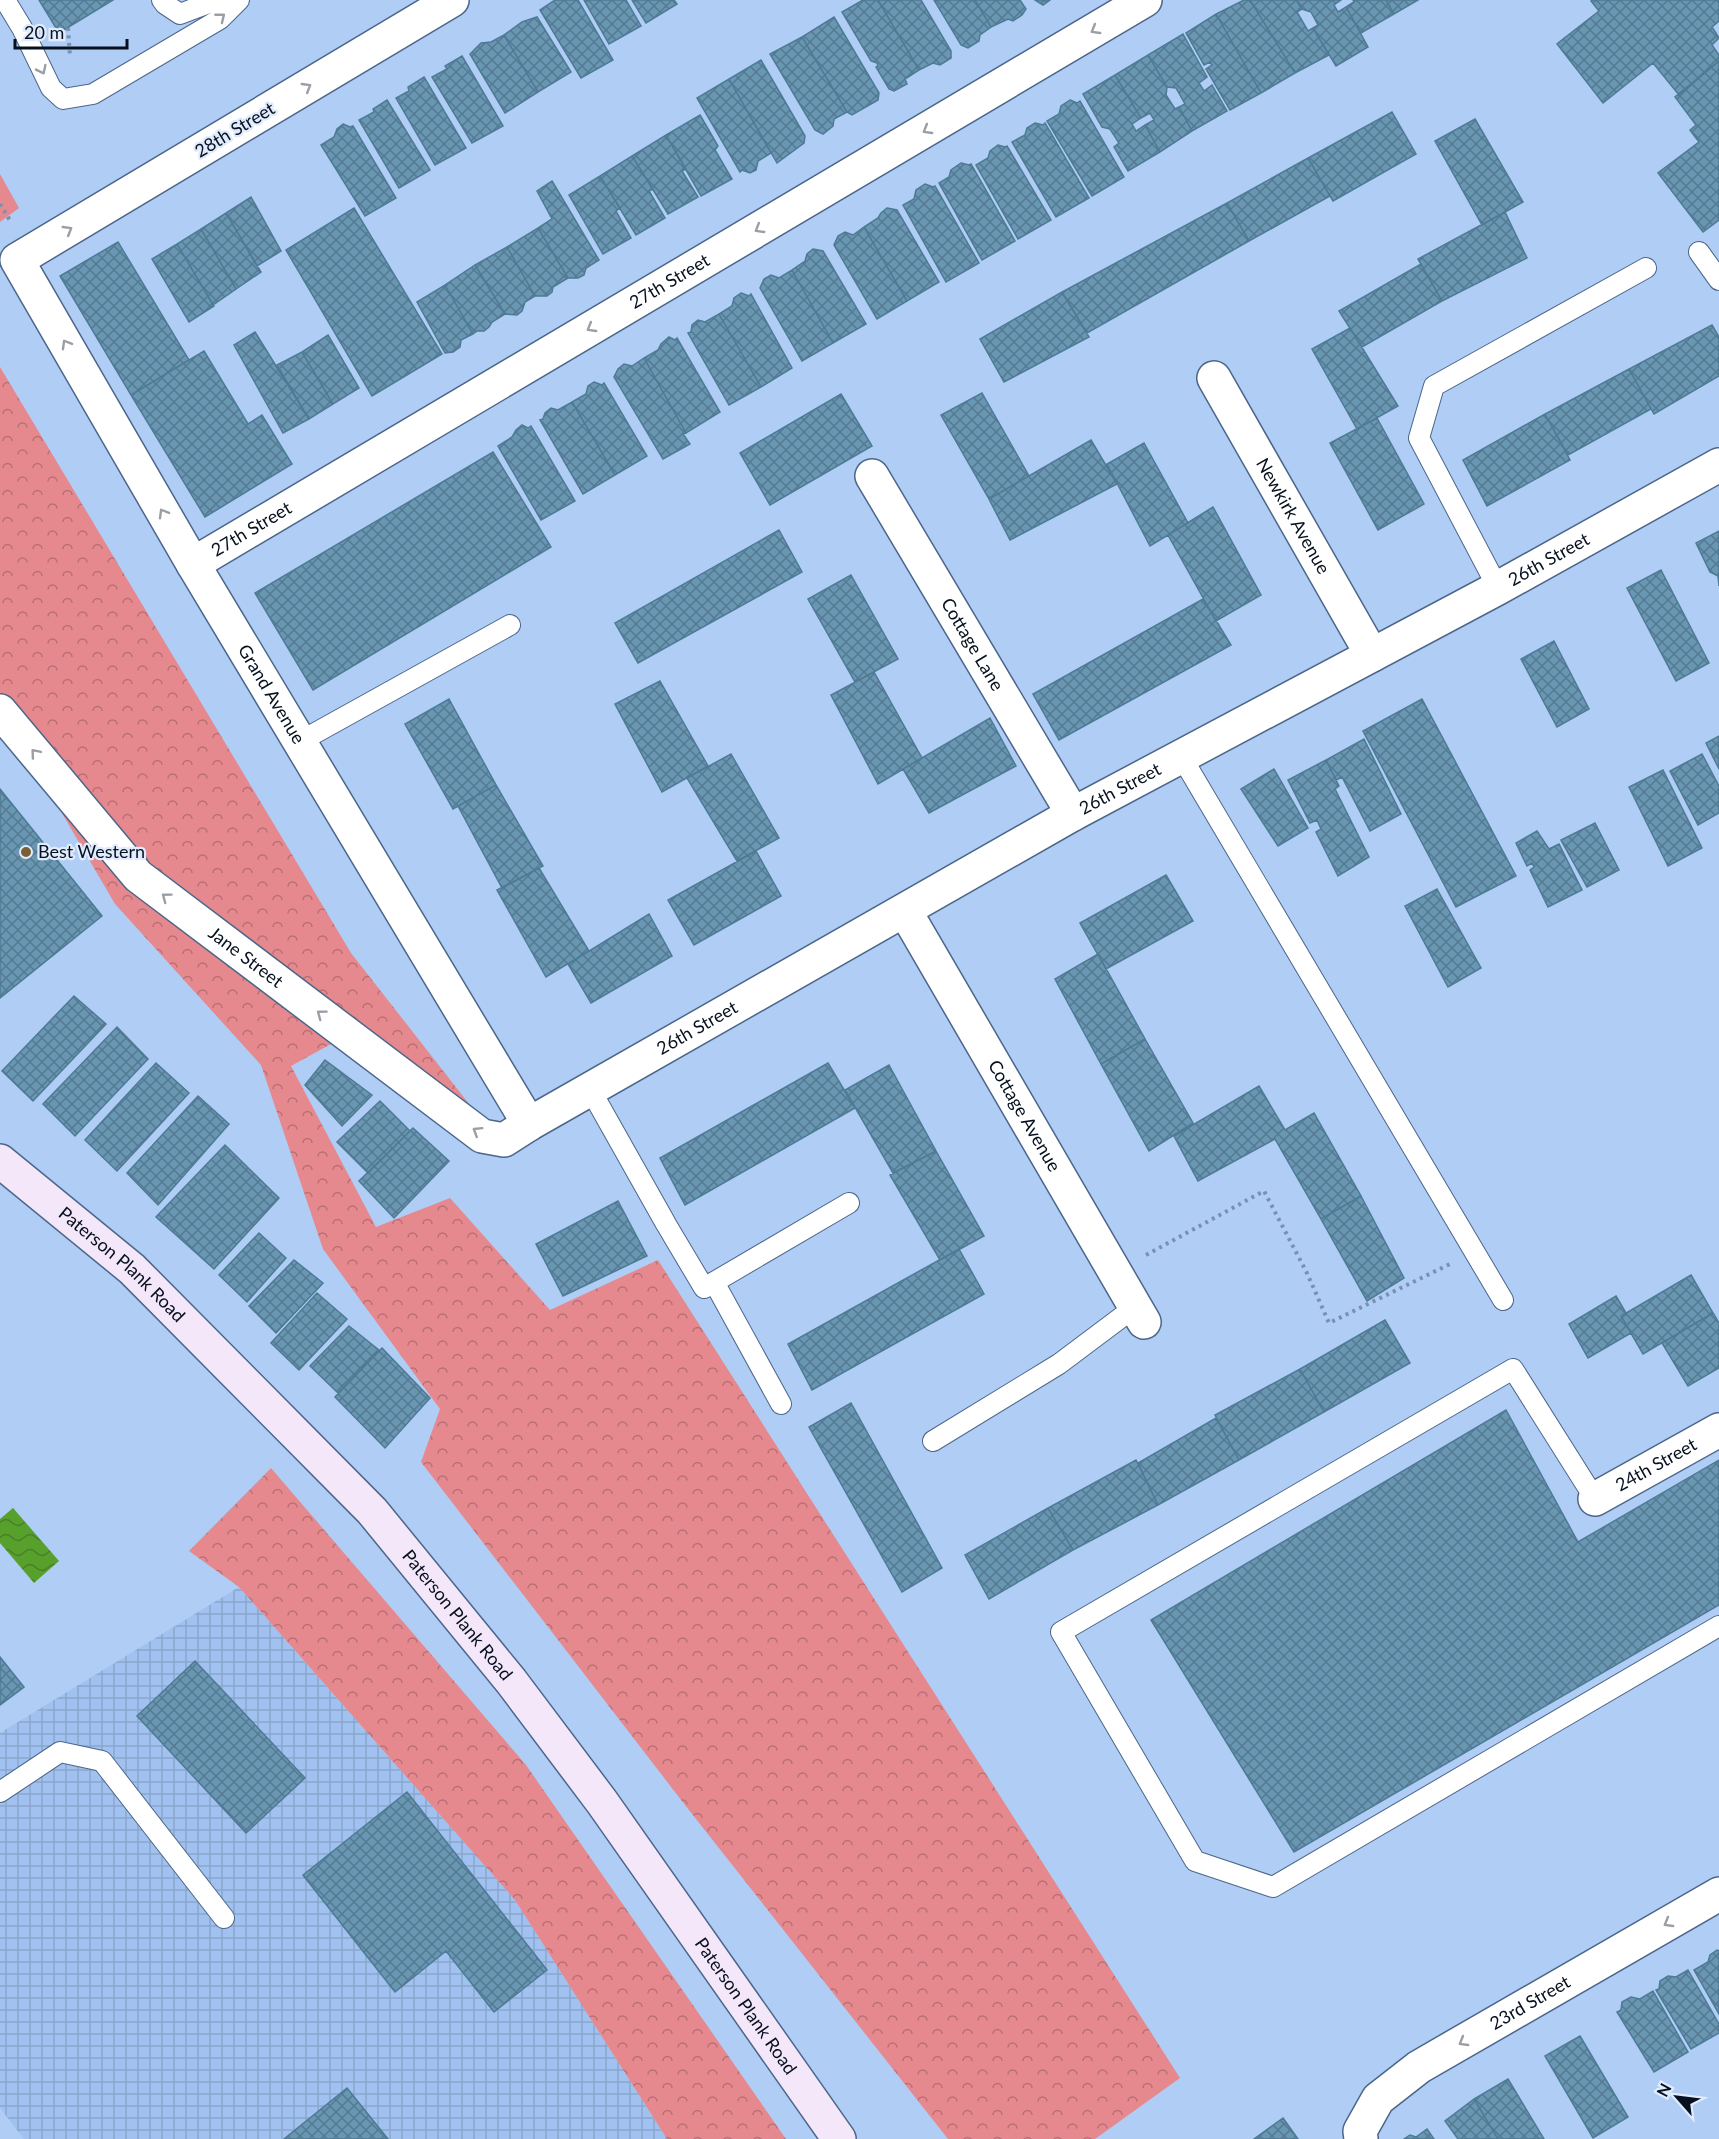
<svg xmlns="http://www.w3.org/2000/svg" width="1719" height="2139" font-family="Lato,sans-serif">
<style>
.industrial{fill:url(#industrial-grid)}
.forest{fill:url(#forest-crowns)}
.park{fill:#e6898f}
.water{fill:url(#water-waves)}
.building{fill:url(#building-cross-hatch);stroke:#4d7a95;stroke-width:1.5}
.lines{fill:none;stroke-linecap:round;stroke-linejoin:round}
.lane-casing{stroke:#4c6689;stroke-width:22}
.street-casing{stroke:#4c6689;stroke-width:36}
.secondary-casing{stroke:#4c6689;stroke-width:36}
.path{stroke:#7991b0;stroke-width:4;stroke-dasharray:3 4.5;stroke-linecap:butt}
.lane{stroke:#fff;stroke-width:20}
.street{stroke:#fff;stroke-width:33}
.secondary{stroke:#f5e7fa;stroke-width:33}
.oneway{stroke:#9b9fa5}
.poi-dot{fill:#7b5e31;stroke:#e0ecfd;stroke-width:2}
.labels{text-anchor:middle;stroke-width:4.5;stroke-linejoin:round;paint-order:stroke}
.street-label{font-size:18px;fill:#06101e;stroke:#e0ecfd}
.poi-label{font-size:18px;fill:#06101e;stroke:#e0ecfd;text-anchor:start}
</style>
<defs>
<pattern id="industrial-grid" width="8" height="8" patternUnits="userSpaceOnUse" patternTransform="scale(1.5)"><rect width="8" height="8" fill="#a1c2f0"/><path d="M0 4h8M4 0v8" fill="none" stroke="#89a6cd"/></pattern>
<pattern id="forest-crowns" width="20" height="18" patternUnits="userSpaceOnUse" patternTransform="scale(1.5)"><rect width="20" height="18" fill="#e6898f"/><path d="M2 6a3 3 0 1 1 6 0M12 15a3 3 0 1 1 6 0" fill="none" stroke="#b86f74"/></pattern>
<pattern id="water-waves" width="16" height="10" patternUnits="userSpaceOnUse" patternTransform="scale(1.5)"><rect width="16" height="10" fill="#58a02c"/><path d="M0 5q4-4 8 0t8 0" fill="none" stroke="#478125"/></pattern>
<pattern id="building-cross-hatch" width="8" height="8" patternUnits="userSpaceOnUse" patternTransform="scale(1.5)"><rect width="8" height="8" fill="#6996b2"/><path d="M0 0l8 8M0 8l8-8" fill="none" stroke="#547990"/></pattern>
</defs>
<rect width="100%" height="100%" fill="#afcdf5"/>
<path class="industrial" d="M239,1587L515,1900L667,2139H24L0,2108V1733Z"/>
<path class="forest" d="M0,367L351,953L473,1109L459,1134L331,1044L291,1066L376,1227L450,1198L550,1310L658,1260L1180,2078L1095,2139H948L685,1805L421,1462L440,1409L323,1249L261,1065L115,904L0,707Z
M271,1468L526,1765L786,2139H667L515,1900L239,1587L189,1551Z"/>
<path class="park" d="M0,174L19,208L0,222Z"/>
<path class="water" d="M13,1508L59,1561L34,1583L0,1543V1519Z"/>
<path class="building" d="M39,0H113L59,33Z
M555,0H578L613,60L581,78L540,10Z
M584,0H626L641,26L609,44Z
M632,0H674L677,4L646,23Z
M863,0H878L919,70L905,79L907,84L894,91L889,89L876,67L878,66L877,63L871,61L842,12Z
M878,0H921L951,51V58L940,65L933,63L919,70Z
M934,0H975L991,27L980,35L979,41L968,48L961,45Z
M975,0H1020L1026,9L1022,15L1013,21L1008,19L991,27Z
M1035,0H1050L1043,5Z
M1244,0H1250L1295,73L1261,93L1216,14Z
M1250,0H1296L1302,9L1297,12L1308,31L1313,28L1329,55L1295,73Z
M1296,0H1341L1334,5L1338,12L1346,7L1368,47L1336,66L1313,28L1318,25L1311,12L1302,9Z
M1353,0H1386L1394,14L1361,33L1346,7L1354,2Z
M1386,0H1418L1394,14Z
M1593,0H1719V21L1712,27L1719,38L1712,45L1719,55V61L1679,95L1653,63L1603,103L1557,44L1599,11L1591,1Z
M1216,14L1261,93L1230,110L1206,69L1212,65L1210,62L1204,65L1186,33Z
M537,17L571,72L538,92L504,35L522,22Z
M834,17L879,93L878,100L852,115L847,112L802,37Z
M1183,34L1207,77L1199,83L1204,91L1212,85L1227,111L1192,131L1179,107L1185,104L1176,88L1167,87L1148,55Z
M504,35L538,92L505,113L470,54L481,43L491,42Z
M802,37L847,112L834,119L833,126L823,134L815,130L770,54Z
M1148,55L1167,87L1166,95L1175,109L1179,107L1192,131L1160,152L1145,125L1154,120L1150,113L1141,118L1115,75Z
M462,56L503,126L472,143L432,77L447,69L445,66Z
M761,60L805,136L804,143L777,163L729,79Z
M1719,61V220L1703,232L1658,173L1699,142L1690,130L1696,125L1675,97Z
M1115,75L1141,118L1132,124L1136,131L1145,125L1160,152L1128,171L1114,147L1119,143L1110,129L1102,127L1083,94Z
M424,77L466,148L435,165L396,98L409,91L408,87Z
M729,79L771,153L758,161L756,170L750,173L742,170L740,172L697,98Z
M387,100L430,170L399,188L359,120L374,112L373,109Z
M1070,100L1077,103L1080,101L1124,177L1092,196L1047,121L1059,114L1061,106Z
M1392,112L1416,154L1333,201L1308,158Z
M700,115L718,146L715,150L732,179L701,196L666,135Z
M1475,119L1523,202L1482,225L1435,141Z
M1035,123L1043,125L1045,123L1089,198L1056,217L1012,142L1025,135L1027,128Z
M343,124L350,127L353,126L396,198L365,216L321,145L334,137L337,129Z
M666,135L686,169L682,171L698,197L668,214L632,156Z
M998,145L1005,147L1007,146L1051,220L1018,239L976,165L988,158L990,151Z
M632,156L653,189L649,191L665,218L636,235L600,176Z
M1308,158L1330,196L1249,241L1227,203Z
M961,163L969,165L971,164L1015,241L982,260L939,183L949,177L951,170Z
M600,176L620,208L616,211L631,238L603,254L569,195Z
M552,181L599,260L586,268L584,275L578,278H568L538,228L552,219L537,191Z
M925,184L933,187L935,186L979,263L946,282L903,205L914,199L916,190Z
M251,197L281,251L257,266L226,213Z
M1227,203L1249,241L1087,333L1062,292Z
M354,208L442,354L372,396L286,250Z
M887,208L897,210L939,282L907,301L864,227L878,218L881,213Z
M1505,212L1527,258L1442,301L1418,259Z
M226,213L261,272L236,289L201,229Z
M864,227L907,301L877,319L834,245L838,236L845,232L853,235Z
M538,228L568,278L553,287L552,292L547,296H535L507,247Z
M201,229L236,289L213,305L177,244Z
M118,242L189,360L131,395L60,276Z
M177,244L214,306L189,322L152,259Z
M507,247L535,296L525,302L522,311L517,315L505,314L475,265Z
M813,249L823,251L866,324L833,343L792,270L805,261L807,254Z
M1421,264L1442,301L1362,347L1339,311Z
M475,265L505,314L492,322L489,327L484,331H477L473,334L445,285Z
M792,270L833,343L802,361L760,288L764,279L771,275L779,278Z
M445,285L473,334L461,340L460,347L453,352L445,353L417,302Z
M1062,292L1089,337L1004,382L980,339Z
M741,293L749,296L751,294L792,368L761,387L719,314L732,306L734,298Z
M719,314L761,387L729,405L688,333L691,332L692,325L698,320L705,322Z
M1712,325L1719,337V376L1654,414L1629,369Z
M1350,328L1398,406L1357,429L1312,349Z
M255,332L309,419L283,433L234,345Z
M328,335L359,388L333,404L302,352Z
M669,337L675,340L677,338L720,412L686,433L644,358L658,350L661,344Z
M204,351L248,424L262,415L292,464L205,517L131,395Z
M302,352L333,404L309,419L277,365Z
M644,358L686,433L683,434L690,444L663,459L614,377L618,369L624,364L632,366Z
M1629,369L1651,409L1568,455L1545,414Z
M594,382L602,385L604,383L647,456L615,475L572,402L586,394L588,386Z
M982,393L1029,476L989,499L941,415Z
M841,394L872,446L770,505L740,453Z
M572,402L615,475L583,494L540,420L543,419L545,413L551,408L558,410Z
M1545,414L1570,460L1487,506L1463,460Z
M1377,418L1424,504L1378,530L1330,443Z
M522,425L528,428L531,426L575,501L541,520L498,446L512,437L516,430Z
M1091,440L1117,484L1010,540L989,499Z
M1144,443L1188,523L1150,546L1107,464Z
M493,452L551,547L313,690L255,593Z
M1213,507L1261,595L1216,621L1168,535Z
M779,530L802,572L638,663L615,623Z
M1719,531V586L1718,576L1710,572L1696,543Z
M1661,570L1709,663L1676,681L1627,588Z
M851,575L898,659L855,682L808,599Z
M1203,599L1231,645L1059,740L1033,694Z
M1554,641L1589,709L1557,727L1521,659Z
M874,672L922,758L878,784L831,695Z
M660,681L708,766L662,792L615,704Z
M449,699L496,785L453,809L405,724Z
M1422,699L1516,876L1456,907L1363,731Z
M990,718L1016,766L929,813L903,769Z
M1719,736V769L1706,743Z
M1364,739L1401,814L1370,831L1342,777L1336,780L1326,760Z
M731,754L779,838L737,861L687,778Z
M1702,754L1719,786V813L1698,825L1670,771Z
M1326,760L1339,786L1335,789L1369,857L1338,876L1316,832L1321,829L1317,820L1310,823L1288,780Z
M1274,769L1308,828L1278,846L1241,789Z
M1663,770L1702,848L1668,866L1629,787Z
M496,785L543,866L502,888L458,806Z
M0,789L102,916L0,998Z
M1595,823L1619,870L1587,887L1561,840Z
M1537,831L1549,849L1559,844L1582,890L1548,907L1530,870L1534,867L1532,863L1527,866L1516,843Z
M756,851L781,896L694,945L668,900Z
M539,868L589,951L546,977L497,890Z
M1166,875L1193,921L1106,969L1080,923Z
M1437,889L1481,968L1448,987L1405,906Z
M649,914L672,956L591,1003L568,964Z
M1098,954L1145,1039L1101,1064L1055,979Z
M74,996L106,1024L33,1101L2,1071Z
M117,1027L148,1059L75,1136L43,1104Z
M1145,1039L1193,1123L1149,1151L1101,1064Z
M325,1060L372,1095L342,1126L305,1085Z
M156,1063L189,1093L117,1171L85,1140Z
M828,1063L855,1108L685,1205L660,1158Z
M889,1065L936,1151L893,1173L845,1090Z
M1259,1086L1285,1130L1314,1113L1361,1196L1321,1219L1275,1139L1198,1181L1174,1136Z
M198,1096L229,1124L158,1205L127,1173Z
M380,1101L410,1131L368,1173L337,1142Z
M413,1128L449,1161L394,1218L359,1181Z
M225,1145L279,1198L214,1269L156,1217Z
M936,1151L984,1236L940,1260L890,1175Z
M1361,1196L1404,1278L1367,1301L1321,1219Z
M618,1201L647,1256L563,1296L536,1244Z
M259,1233L286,1258L247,1302L219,1275Z
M959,1249L984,1294L812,1390L788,1344Z
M294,1260L323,1283L276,1333L249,1306Z
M1691,1275L1713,1313L1643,1354L1621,1316Z
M317,1293L347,1319L299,1370L271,1343Z
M1616,1296L1626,1313L1621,1316L1631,1333L1588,1358L1569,1324Z
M1713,1313L1719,1323V1368L1688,1386L1662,1343Z
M1385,1320L1410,1363L1324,1412L1300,1369Z
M349,1326L379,1350L338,1393L310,1366Z
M382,1348L430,1398L385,1448L335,1397Z
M1300,1369L1324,1412L1239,1460L1215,1415Z
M851,1403L942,1568L902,1592L809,1427Z
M1506,1410L1578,1542L1719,1460V1605L1294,1852L1151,1620Z
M1216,1418L1239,1460L1158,1505L1138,1463Z
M1136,1460L1158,1505L1073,1550L1048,1508Z
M1048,1508L1073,1550L989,1599L965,1555Z
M0,1657L24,1687L0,1705Z
M195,1661L305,1778L246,1833L137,1716Z
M407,1792L547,1970L494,2012L446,1951L395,1992L303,1875Z
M1717,1950L1719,1951V2014L1694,1970L1708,1962L1710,1955Z
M1688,1970L1719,2024V2033L1691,2049L1656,1990L1659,1989L1660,1981L1668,1976L1676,1977Z
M1653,1991L1688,2052L1654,2072L1617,2012L1621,2010L1622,2002L1631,1997L1640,1999Z
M1580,2036L1628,2117L1593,2138L1545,2056Z
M1508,2079L1544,2139H1498L1474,2099Z
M347,2088L388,2139H284Z
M1474,2099L1498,2139H1458L1445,2121Z
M1283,2118L1298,2139H1254Z
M1427,2129L1434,2139H1404L1410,2135L1416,2137Z"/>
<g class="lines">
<defs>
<path id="lane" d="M5,0L22,28L51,88L63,99L93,94L220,19L239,0
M162,0L165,4L180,14L217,0
M1699,252L1719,280
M1498,588L1419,438L1434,386L1646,268
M299,742L510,625
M1181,756L1503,1300
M590,1089L666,1224L704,1288L849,1203
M714,1282L781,1404
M933,1441L1059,1364L1135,1307
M1595,1499L1513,1369L1061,1632L1195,1861L1273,1887L1719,1626
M0,1792L60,1752L102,1761L224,1918"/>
<g id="street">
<path id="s1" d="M452,0L17,260L193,564L529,1124"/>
<path id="s2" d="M1214,378L1372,655"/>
<path id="s3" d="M872,476L1073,814"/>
<path id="s4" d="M193,564L1145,0"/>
<path id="s5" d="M0,711L138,876L482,1136L504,1140L529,1124L1073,814L1498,588L1719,465"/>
<path id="s6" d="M905,911L1144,1322"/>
<path id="s7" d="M1595,1499L1719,1430"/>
<path id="s8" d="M1361,2139L1360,2131L1378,2099L1419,2067L1719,1894"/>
</g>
<g id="secondary">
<path id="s9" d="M0,1161L132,1269L372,1511L511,1681L602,1802L839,2139"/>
</g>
</defs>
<use href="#lane" class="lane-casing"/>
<use href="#street" class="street-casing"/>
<use href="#secondary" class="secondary-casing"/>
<path class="path" d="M68,28L70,56
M0,204L11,222
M1146,1255L1264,1191L1307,1273L1329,1323L1450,1264"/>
<use href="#lane" class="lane"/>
<use href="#street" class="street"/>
<use href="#secondary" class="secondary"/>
</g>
<defs><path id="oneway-chevron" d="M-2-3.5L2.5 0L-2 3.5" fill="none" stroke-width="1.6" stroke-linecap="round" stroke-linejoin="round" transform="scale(1.5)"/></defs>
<g class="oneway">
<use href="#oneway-chevron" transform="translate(221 17) rotate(-39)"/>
<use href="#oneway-chevron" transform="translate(1095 30) rotate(149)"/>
<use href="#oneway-chevron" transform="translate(42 70) rotate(64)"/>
<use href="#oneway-chevron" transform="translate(307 87) rotate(-31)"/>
<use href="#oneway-chevron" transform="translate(927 130) rotate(149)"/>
<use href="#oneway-chevron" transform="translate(759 229) rotate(149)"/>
<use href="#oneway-chevron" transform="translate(68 230) rotate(-31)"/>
<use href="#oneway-chevron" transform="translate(591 328) rotate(149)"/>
<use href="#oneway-chevron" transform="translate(66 344) rotate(-120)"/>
<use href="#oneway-chevron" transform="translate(163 513) rotate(-120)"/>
<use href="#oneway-chevron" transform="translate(35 753) rotate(-130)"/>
<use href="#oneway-chevron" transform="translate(166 897) rotate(-143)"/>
<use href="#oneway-chevron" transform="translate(321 1014) rotate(-143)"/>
<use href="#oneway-chevron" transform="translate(477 1131) rotate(-148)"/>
<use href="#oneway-chevron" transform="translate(1668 1923) rotate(150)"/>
<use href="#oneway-chevron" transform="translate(1463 2042) rotate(150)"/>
</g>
<circle class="poi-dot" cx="26" cy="852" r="6"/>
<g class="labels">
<g class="street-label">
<text transform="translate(235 130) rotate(-31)" y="6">28th Street</text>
<text dy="6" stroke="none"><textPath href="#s4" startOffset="554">27th Street</textPath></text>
<text dy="6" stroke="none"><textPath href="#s2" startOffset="159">Newkirk Avenue</textPath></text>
<text dy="6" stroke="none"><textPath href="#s4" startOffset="68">27th Street</textPath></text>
<text dy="6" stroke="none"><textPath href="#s5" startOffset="1864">26th Street</textPath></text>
<text dy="6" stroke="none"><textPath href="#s3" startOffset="196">Cottage Lane</textPath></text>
<text dy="6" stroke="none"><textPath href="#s1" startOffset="1010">Grand Avenue</textPath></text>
<text dy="6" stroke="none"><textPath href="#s5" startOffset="1378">26th Street</textPath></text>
<text dy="6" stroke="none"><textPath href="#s5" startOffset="350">Jane Street</textPath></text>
<text dy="6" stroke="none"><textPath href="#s5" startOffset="892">26th Street</textPath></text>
<text dy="6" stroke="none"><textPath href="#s6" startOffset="237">Cottage Avenue</textPath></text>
<text dy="6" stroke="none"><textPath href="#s9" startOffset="160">Paterson Plank Road</textPath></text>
<text dy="6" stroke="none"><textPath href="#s7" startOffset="70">24th Street</textPath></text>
<text dy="6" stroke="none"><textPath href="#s9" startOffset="646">Paterson Plank Road</textPath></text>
<text dy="6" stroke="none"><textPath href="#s8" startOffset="225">23rd Street</textPath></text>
<text dy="6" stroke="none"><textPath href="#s9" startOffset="1132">Paterson Plank Road</textPath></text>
</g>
<g class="poi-label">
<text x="38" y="858">Best Western</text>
</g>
</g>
<g transform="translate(1677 2097) rotate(298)" stroke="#e0ecfd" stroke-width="4.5" paint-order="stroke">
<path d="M0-4.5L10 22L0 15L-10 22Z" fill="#06101e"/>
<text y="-9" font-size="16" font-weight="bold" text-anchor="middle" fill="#06101e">N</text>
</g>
<path d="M15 39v9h112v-9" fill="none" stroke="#06101e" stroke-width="3"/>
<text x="24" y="39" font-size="18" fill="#06101e" stroke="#e0ecfd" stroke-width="4.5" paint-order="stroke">20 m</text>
</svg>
